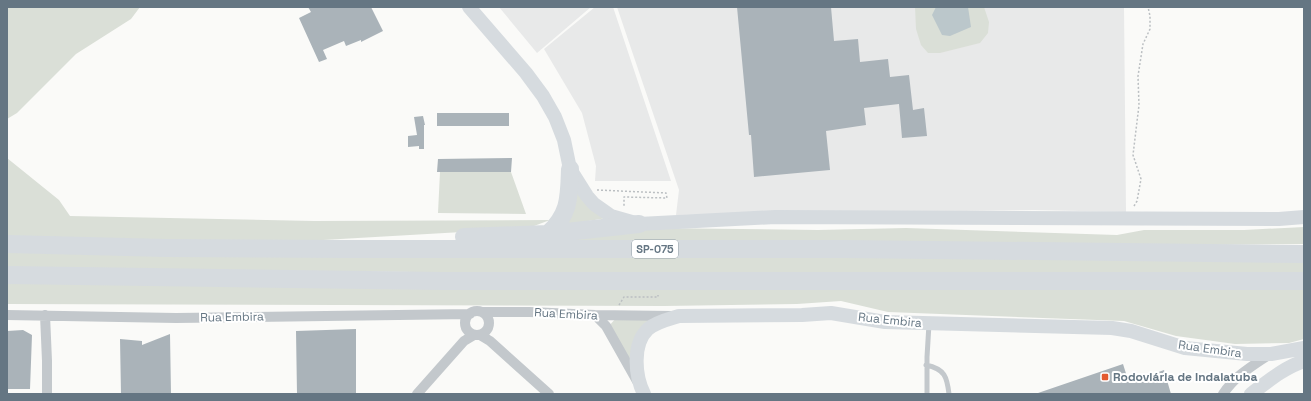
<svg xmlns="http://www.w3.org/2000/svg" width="1311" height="401" font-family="'Space Grotesk',sans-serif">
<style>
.built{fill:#e8e9e9}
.green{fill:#dadfd7}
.water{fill:#bbc7cb}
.building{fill:#aab3b9}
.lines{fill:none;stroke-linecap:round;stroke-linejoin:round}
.path{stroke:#bbbfc2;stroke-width:1.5;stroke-dasharray:2 2;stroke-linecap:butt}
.lane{stroke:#c3c8cc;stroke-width:5}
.street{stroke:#c3c8cc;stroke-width:10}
.secondary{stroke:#d6dbdf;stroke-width:14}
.highway{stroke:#d6dbdf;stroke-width:18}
.poi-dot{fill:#e3592f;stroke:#fff;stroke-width:1.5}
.labels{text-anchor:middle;stroke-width:4;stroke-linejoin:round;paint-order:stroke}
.shield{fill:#fff;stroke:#939fa8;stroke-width:1}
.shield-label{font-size:11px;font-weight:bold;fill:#657683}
.street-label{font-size:12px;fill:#657683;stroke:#fff}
.poi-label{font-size:12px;font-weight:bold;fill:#657683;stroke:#fff;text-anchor:start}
</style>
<rect width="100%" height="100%" fill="#fafaf8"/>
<path class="built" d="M499,7H591L537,53Z
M595,7H613L671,181H595L596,166L582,113L544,49Z
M617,7H1124L1126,212L1034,210L676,215L679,190Z"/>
<path class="green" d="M7,7H140L131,19L76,54L17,113L7,119Z
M915,7H984L989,22L988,33L980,43L940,53H928L921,45L916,29Z
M7,158L59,200L70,216L314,221L550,220L534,226L513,229L323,240L156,242L7,237Z
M440,172H511L526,214L438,213Z
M574,187L607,218L563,225Z
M1304,227V244L1211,245L528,241L648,228L818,230L906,228L1117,235L1144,230H1244Z
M7,250L704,255L1304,261V274L978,276L7,269Z
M7,280L1304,288V339L1289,343L1235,344L1176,336L1124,321L888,312L841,301L797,304L664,306L7,304Z
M665,316L651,328L636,375L609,326L616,318Z"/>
<path class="water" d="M936,7H968L971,27L950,36L942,35L932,15Z"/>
<path class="building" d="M308,7H371L383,31L361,42V40L346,46L344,41L323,50L327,59L319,62L299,18L311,12Z
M737,7H831L834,41L858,39L860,62L888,59L890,77L909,75L913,110L924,108L927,136L902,138L899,104L864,108L866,125L826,131L830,170L754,177L751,135H749Z
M437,113H509V126H437Z
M423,116L425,125H424V149H419V146L408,147V136L417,135L414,117Z
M512,158L511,172H437L438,159Z
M356,329V394H297L296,331Z
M23,330L32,335L30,389H7V331Z
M170,334L171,394H121L120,339L142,341V345Z
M1123,364L1129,383L1164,370L1171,394H1038V393Z"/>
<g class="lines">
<path class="path" d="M597,190L666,193L667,198L624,197V207
M1134,206L1137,201L1141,179L1133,155L1139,105L1138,76L1143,44L1150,29V16L1148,7
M619,305L624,297H658V295"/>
<path class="lane" d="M926,365C945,369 947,377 949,394
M927,394V357L929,324"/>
<path class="street" d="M465 323a12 12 0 1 1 24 0a12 12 0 1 1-24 0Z
M482,312H530L595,315L672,316
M7,315L176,318L470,314
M45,315L47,361V394
M595,315L606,326L637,381
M480,335L490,341L549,394
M417,394L464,341L474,335
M1223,394C1236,375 1251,367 1270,354"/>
<path class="secondary" d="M469,7L526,73L543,96L555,117L564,140L570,169L587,196L594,204L611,216L639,224L775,217L1279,219L1304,217
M644,394C635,376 632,344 648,329C656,322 669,319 679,316L802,315L831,313L885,322L1112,328L1131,331L1185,348L1247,354H1271L1304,348
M1251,394C1267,382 1285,367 1304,361"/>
<path class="highway" d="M548,234C570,214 569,197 570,169
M464,237L548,234L639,224
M7,244L166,248L348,249H845L1304,254
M7,275L443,281H1304"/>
</g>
<rect class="poi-dot" x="1101" y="373" width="8" height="8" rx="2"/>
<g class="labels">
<rect class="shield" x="632" y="240" width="46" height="18" rx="3"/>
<g class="shield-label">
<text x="655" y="253">SP-075</text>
</g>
<g class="street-label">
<text transform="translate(566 314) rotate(3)" y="4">Rua Embira</text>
<text transform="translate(232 317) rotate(-1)" y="4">Rua Embira</text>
<text transform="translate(890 320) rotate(6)" y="4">Rua Embira</text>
<text transform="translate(1210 349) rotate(8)" y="4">Rua Embira</text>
</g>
<g class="poi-label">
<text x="1113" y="381">Rodoviária de Indaiatuba</text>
</g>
</g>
<rect width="1311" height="401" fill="none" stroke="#657683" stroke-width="16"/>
</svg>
